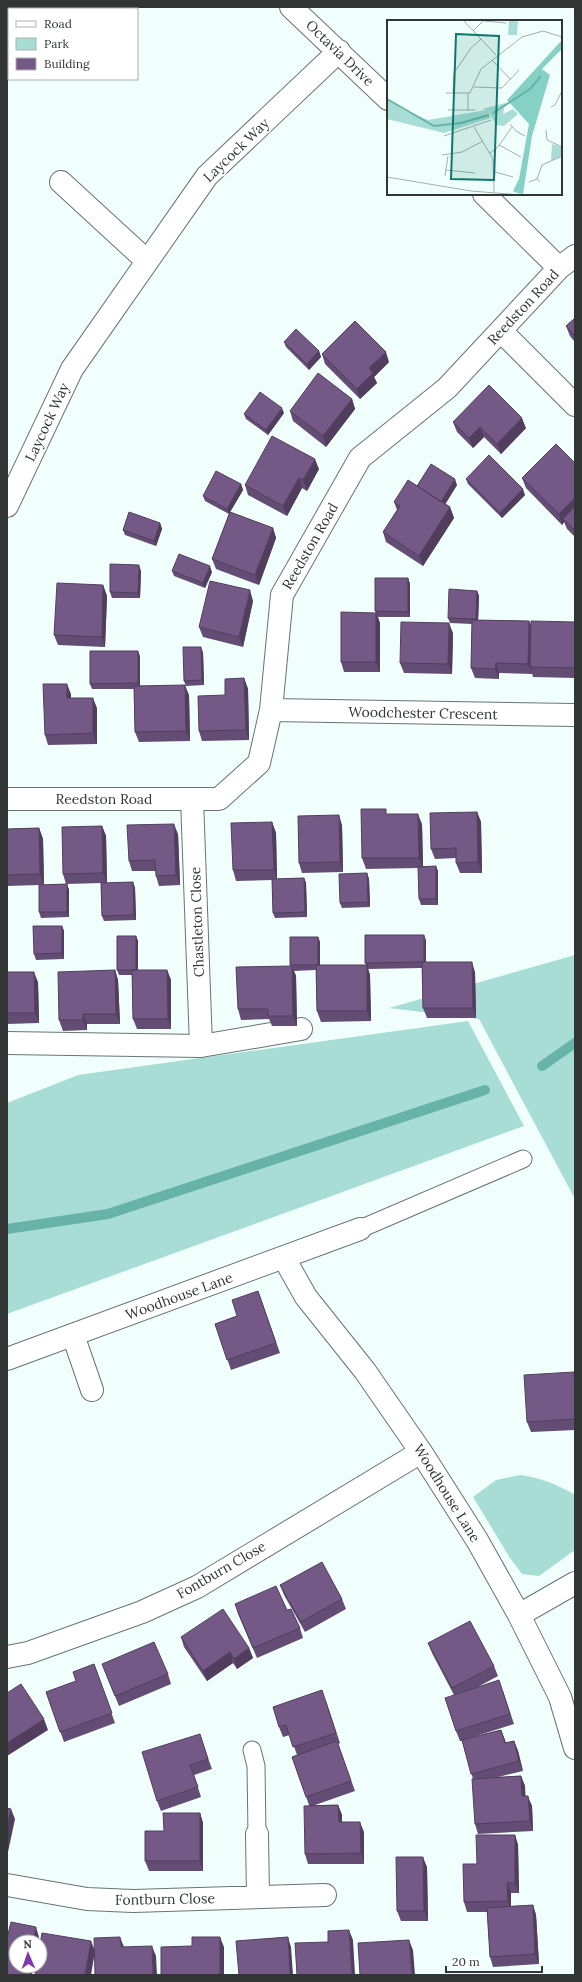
<svg xmlns="http://www.w3.org/2000/svg" width="582" height="1982" font-family="Lora,serif">
<style>
.green{fill:#a7ddd5}
.lines{fill:none;stroke-linecap:round;stroke-linejoin:round}
.stream{stroke:#67b3a8;stroke-width:10}
.lane-casing{stroke:#687472;stroke-width:19}
.street-casing{stroke:#687472;stroke-width:24}
.lane{stroke:#fff;stroke-width:17}
.street{stroke:#fff;stroke-width:22}
.wall{fill:#644d74}
.shaded-wall{fill:#513e5e}
.building{fill:#745987;stroke:#513e5e}
.labels{text-anchor:middle;stroke-width:4;stroke-linejoin:round;paint-order:stroke}
.street-label{font-size:14px;fill:#313635;stroke:#fff}
.inset-river{fill:none;stroke:#67b3a8;stroke-width:2}
.inset-road{fill:none;stroke:#a4afac;stroke-width:1}
.view{fill:#0f766e;fill-opacity:0.15;stroke:#0f766e;stroke-width:2}
.inset-edge{fill:none;stroke:#313635;stroke-width:2}
</style>
<rect width="100%" height="100%" fill="#f1fffc"/>
<path class="green" d="M575,955V1199L479,1019L389,1008Z
M468,1021L524,1126L7,1314V1103L78,1075Z
M520,1475C541,1478 557,1484 575,1495V1550L539,1576L522,1574L510,1558L473,1497L496,1480Z"/>
<g class="lines">
<path class="stream" d="M542,1066L575,1043
M7,1229L108,1214L485,1090"/>
<defs>
<path id="lane" d="M360,1229L523,1159
M252,1750L256,1766L257,1834"/>
<path id="street" d="M291,7L388,99
M61,182L147,261
M484,194L559,268
M501,331L575,405
M7,506L72,369L207,176L339,51
M271,710L575,715
M7,799H219L259,763L271,710L282,595L360,458L447,388L559,268L575,256
M192,799L201,1046
M7,1043L201,1046L301,1029
M284,1258L306,1297L365,1371L421,1452L477,1540L519,1615L560,1697L575,1748
M73,1335L92,1390
M7,1359L360,1229
M519,1615L575,1583
M7,1657L28,1653L142,1612L197,1587L421,1452
M257,1834L258,1897
M7,1885L87,1899L133,1901L325,1895"/>
</defs>
<use href="#lane" class="lane-casing"/>
<use href="#street" class="street-casing"/>
<use href="#lane" class="lane"/>
<use href="#street" class="street"/>
</g>
<path class="wall" d="M575,318V342L570,336L566,326Z
M284,342L319,351L321,357L309,370L286,347Z
M322,354L389,362L374,377L377,383L360,399L325,364Z
M352,399L355,409L326,447L293,421L290,411Z
M284,413L268,435L246,419L244,414Z
M453,422L526,428L501,454L484,437L473,448L457,432Z
M575,463V537L567,529L564,522L562,525L526,488L522,478Z
M319,469L307,491L302,488L287,516L248,495L245,485Z
M466,479L525,495L502,518L468,484Z
M241,484L243,490L230,512L273,528L276,538L259,585L216,569L212,559L229,514L205,501L203,496Z
M457,485L445,504L450,507L454,518L423,566L386,542L383,532L397,510L394,502L417,486Z
M160,523L162,529L156,546L125,535L123,530Z
M141,571L140,598H112L110,592Z
M172,571L212,572L205,588L174,576Z
M408,578L410,584V617H378L380,623V672H344L341,662L376,613L375,611Z
M103,585L107,596L105,647L58,645L54,635Z
M477,591L479,596L478,620L529,621L531,626L575,622V678L533,677L532,673V674L499,673V679L475,678L471,668L472,624L450,623L448,618Z
M253,601L243,647L203,637L199,627Z
M453,633L452,674L404,673L400,663Z
M203,652L204,685L186,686L184,681Z
M140,656V686L189,695L190,741L139,742L135,732L134,689H92L90,684Z
M244,678L248,689L249,740L202,741L199,731L225,695Z
M71,694V698L97,708V744L48,745L45,735Z
M477,812L481,822L482,873H460L456,863V858L435,859L431,849Z
M272,822L276,833L277,879L304,878L306,883L307,917L275,918L273,913L272,880L236,881L233,870Z
M422,824L423,866L438,871V905H421L419,899L418,868L366,869L362,858Z
M342,825L343,872L302,873L299,863Z
M102,826L106,836L107,883L133,882L135,888L136,920L104,921L102,916L101,883L66,884L63,874Z
M39,828L43,839L44,885L67,884L69,890V917L41,918L39,912V885L7,886V829Z
M178,834L180,885L159,886L156,876V871H132L129,861Z
M367,873L369,879L370,907L342,908L340,903Z
M62,926L64,931V959L36,960L34,954Z
M136,936L138,941V970H167L171,980V1029H137L133,1019L132,975H119L117,970Z
M318,937L320,942V965H366L365,963L426,940V962L475,972L476,1018H427L423,1008L422,968L368,969L370,975L371,1021L321,1022L317,1011L316,970L294,971L296,976L297,1026H272L269,1019L241,1020L238,1009L291,966L290,965Z
M115,970L118,980L120,1024H87V1030L63,1031L59,1020Z
M7,972L38,982L39,1023L7,1024Z
M258,1291L280,1353L231,1370L215,1324L237,1316Z
M574,1372L575,1374V1430L531,1432L527,1422Z
M280,1585L342,1599L346,1609L305,1632L284,1595Z
M235,1604L287,1610L300,1628L303,1638L257,1658L238,1614Z
M181,1637L249,1648L253,1658L237,1669L233,1663L207,1681L184,1647Z
M428,1643L494,1666L498,1676L474,1689L503,1691L514,1724L470,1738L501,1730L506,1743L514,1741L518,1751L523,1771L498,1777L521,1776L525,1786V1796L532,1806L533,1831L478,1834L475,1824L473,1779L462,1741H460L456,1731L454,1695L432,1653Z
M94,1664L115,1723L64,1742L46,1692L76,1681Z
M102,1664L168,1674L171,1684L119,1706Z
M326,1701L340,1743L338,1744L355,1791L315,1805H338L342,1815V1822L364,1832V1864H308L305,1854L309,1805L292,1757L297,1755L290,1735L283,1737L279,1727Z
M203,1744L212,1769L194,1775L201,1797L161,1811L157,1801Z
M200,1813L203,1823V1871H149L145,1861L164,1831Z
M515,1835L518,1845L519,1893H511V1906L533,1905L536,1915L539,1964L493,1967L490,1957L487,1912H467L464,1902L477,1864Z
M427,1867L428,1921H401L397,1911Z"/>
<path class="shaded-wall" d="M319,351L321,357L309,370L307,364Z
M386,352L389,362L374,377L377,383L360,399L357,389L369,368Z
M352,399L355,409L326,447L323,436Z
M282,408L284,413L268,435L266,430Z
M522,418L526,428L501,454L497,444Z
M480,427L484,437L473,448L469,438Z
M315,459L319,469L307,491L303,480Z
M299,478L302,488L287,516L283,506Z
M455,479L457,485L443,508L441,502Z
M241,484L243,490L229,514L227,509Z
M523,489L525,495L502,518L500,513Z
M575,498V511L563,519L564,522L562,525L559,514Z
M450,507L454,518L423,566L419,556Z
M160,523L162,529L156,546L154,541Z
M273,528L276,538L259,585L255,575Z
M139,565L141,571L140,598L138,593Z
M210,566L212,572L205,588L203,583Z
M408,578L410,584V617L408,612Z
M103,585L107,596L105,647L102,637Z
M250,590L253,601L243,647L239,637Z
M477,591L479,596L478,624L476,619Z
M376,613L380,623V672L376,662Z
M529,621L533,631L530,667L532,673V674L528,664Z
M449,623L453,633L452,674L448,664Z
M201,647L203,652L204,685L202,680Z
M138,651L140,656V689L138,683Z
M496,663L499,673V679L495,669Z
M244,678L248,689L249,740L246,730Z
M67,684L71,694V708L67,698Z
M185,685L189,695L190,741L186,731Z
M93,698L97,708V744L93,733Z
M477,812L481,822L482,873L478,862Z
M418,814L422,824L423,868L419,858Z
M339,815L342,825L343,872L340,862Z
M272,822L276,833L277,880L274,870Z
M174,824L178,834L180,885L176,875Z
M102,826L106,836L107,883L103,873Z
M39,828L43,839L44,885L40,874Z
M436,866L438,871V905L436,899Z
M367,873L369,879L370,907L368,902Z
M304,878L306,883L307,917L305,912Z
M133,882L135,888L136,920L134,915Z
M67,884L69,890V917L67,912Z
M62,926L64,931V959L62,953Z
M424,935L426,940V968L425,963Z
M136,936L138,941V975L136,970Z
M318,937L320,942V970L318,965Z
M472,962L475,972L476,1018L473,1008Z
M367,965L370,975L371,1021L367,1011Z
M292,966L296,976L297,1026L293,1016Z
M115,970L118,980L120,1024L116,1014Z
M167,970L171,980V1029L168,1019Z
M34,972L38,982L39,1023L35,1013Z
M83,1014L87,1024V1030L83,1020Z
M249,1648L253,1658L237,1669L234,1659Z
M230,1652L233,1663L207,1681L203,1671Z
M44,1719L48,1730L7,1756V1743Z
M501,1730L505,1740L508,1754L505,1743Z
M514,1741L518,1751L523,1771L519,1761Z
M521,1776L525,1786L526,1806L522,1796Z
M528,1796L532,1806L533,1831L530,1821Z
M338,1805L342,1815V1832L339,1822Z
M11,1809L15,1819L8,1852L7,1827Z
M200,1813L203,1823V1871L200,1861Z
M360,1822L364,1832V1864L361,1853Z
M515,1835L518,1845L519,1893L515,1883Z
M423,1857L427,1867L428,1921L424,1911Z
M507,1883L511,1893V1911L508,1901Z
M533,1905L536,1915L539,1964L535,1954Z
M36,1927L39,1937L38,1942H33Z
M349,1930L353,1940L355,1975H352Z
M120,1937L124,1947V1958L121,1947Z
M220,1937L224,1947V1975H220Z
M288,1937L291,1947L293,1975H290Z
M409,1940L413,1950L415,1975H412Z
M91,1941L95,1951L91,1975H85Z
M152,1946L156,1956L157,1975H153Z
M28,1966H33L32,1975H26Z"/>
<path class="building" d="M575,318V336L566,326Z
M355,321L386,352L369,368L373,373L357,389L322,354Z
M296,329L319,351L307,364L284,342Z
M318,373L352,399L323,436L290,411Z
M489,385L522,418L497,444L480,427L469,438L453,422Z
M260,392L282,408L266,430L244,414Z
M272,436L315,459L303,480L299,478L283,506L245,485Z
M556,444L575,463V498L559,514L522,478Z
M489,455L523,489L500,513L466,479Z
M431,464L455,479L441,502L417,486Z
M216,471L241,484L227,509L203,496Z
M408,480L450,507L419,556L383,532L400,506L394,502Z
M575,506V530L563,519Z
M129,512L160,523L154,541L123,530Z
M230,512L273,528L255,575L212,559Z
M179,554L210,566L203,583L172,571Z
M110,564L139,565L138,593L110,592Z
M375,578H408V612L375,611Z
M210,581L250,590L239,637L199,627Z
M57,583L103,585L102,637L54,635Z
M449,589L477,591L476,619L448,618Z
M341,612L376,613V662H341Z
M472,620L529,621L528,664L496,663L495,669L471,668Z
M531,621L575,622V668L530,667Z
M401,622L449,623L448,664L400,663Z
M183,647H201L202,680L184,681Z
M90,651H138V683L90,684Z
M244,678L246,730L199,731L198,696L225,695V679Z
M43,684H67V698H93V733L45,735Z
M185,685L186,731L135,732L134,686Z
M361,809H386V814H418L419,858H362Z
M477,812L478,862L456,863V848L431,849L430,813Z
M339,815L340,862L299,863L298,816Z
M272,822L274,870H233L231,823Z
M174,824L176,875L156,876L155,860L129,861L127,825Z
M102,826L103,873L63,874L62,827Z
M39,828L40,874L7,875V829Z
M436,866V899H419L418,867Z
M367,873L368,902L340,903L339,874Z
M304,878L305,912L273,913L272,879Z
M133,882L134,915L102,916L101,883Z
M67,884V912H39V885Z
M33,926H62V953L34,954Z
M365,935H424V962L365,963Z
M117,936H136V970H117Z
M290,937H318V965H290Z
M422,962H472L473,1008H423Z
M316,965H367V1011H317Z
M292,966L293,1016H268V1009H238L236,967Z
M115,970L116,1014H83V1020H59L58,972Z
M132,970H167L168,1019H133Z
M7,972H34L35,1013H7Z
M258,1291L276,1343L227,1360L215,1324L237,1316L232,1300Z
M574,1372L575,1385V1419L527,1422L524,1375Z
M322,1562L342,1599L301,1622L280,1585Z
M276,1586L287,1610L291,1609L300,1628L253,1648L235,1604Z
M223,1609L249,1648L234,1659L230,1652L203,1671L181,1637Z
M470,1621L494,1666L452,1688L428,1643Z
M154,1642L168,1674L115,1696L102,1664Z
M94,1664L112,1713L60,1732L46,1692L76,1681L73,1672Z
M499,1680L510,1714L456,1731L445,1698Z
M21,1684L44,1719L7,1743V1693Z
M322,1690L336,1733L293,1747L286,1725L279,1727L273,1707Z
M501,1730L505,1743L514,1741L519,1761L471,1774L462,1740Z
M200,1734L208,1759L190,1765L198,1787L157,1801L142,1752Z
M337,1741L351,1781L306,1797L292,1757Z
M521,1776L522,1796H528L530,1821L475,1824L472,1779Z
M338,1805L339,1822H360L361,1853L305,1854L304,1806Z
M7,1808L11,1809L7,1827Z
M163,1813H200V1861H145V1831H164Z
M476,1835H515V1883H507L508,1901L464,1902L463,1864H477Z
M396,1857H423L424,1911H397Z
M533,1905L535,1954L490,1957L487,1908Z
M11,1922L36,1927L33,1942H16V1966H28L26,1975H7V1938Z
M349,1930L352,1975H297L295,1943L328,1942V1931Z
M42,1933L91,1941L85,1975H35L36,1966H40V1944Z
M120,1937L121,1947L152,1946L153,1975H95L94,1938Z
M192,1937H220V1975H161V1947L192,1946Z
M288,1937L290,1975H239L236,1941Z
M409,1940L412,1975H360L358,1943Z"/>
<g class="labels">
<g class="street-label">
<text transform="translate(340 53) rotate(44)" y="5">Octavia Drive</text>
<text transform="translate(236 150) rotate(-44)" y="5">Laycock Way</text>
<text transform="translate(523 307) rotate(-47)" y="5">Reedston Road</text>
<text transform="translate(47 422) rotate(-65)" y="5">Laycock Way</text>
<text transform="translate(310 546) rotate(-60)" y="5">Reedston Road</text>
<text transform="translate(423 713) rotate(1)" y="5">Woodchester Crescent</text>
<text x="104" y="804">Reedston Road</text>
<text transform="translate(197 922) rotate(-92)" y="5">Chastleton Close</text>
<text transform="translate(179 1296) rotate(-20)" y="5">Woodhouse Lane</text>
<text transform="translate(447 1493) rotate(58)" y="5">Woodhouse Lane</text>
<text transform="translate(221 1570) rotate(-30)" y="5">Fontburn Close</text>
<text transform="translate(165 1899) rotate(-1)" y="5">Fontburn Close</text>
</g>
</g>
<g transform="translate(387 20)">
<rect width="175" height="175" fill="#f1fffc"/>
<path d="M122,0H131L130,15H121ZM0,79L20,92L41,100L99,90L95,89L118,83L116,94L126,89L131,94L117,106L109,105L101,90L104,98L57,113L0,99ZM165,124L175,127V136L164,141Z" fill="#a7ddd5"/>
<path d="M175,20V29L155,49L163,55L145,116L136,174L130,173L126,171L132,159L142,104L120,80Z" fill="#85d1c5"/>
<path class="inset-river" d="M0,79L47,106L74,103L102,95M106,93L143,69L154,56"/>
<path class="inset-road" d="M76,0L109,35M97,1L119,3M86,11L97,0M105,40L124,60M87,67L115,68L132,50M59,73H83L94,49L135,17L156,11L175,17M66,73L67,53L84,28L94,19M81,73V91M164,87L168,85L175,71M61,90H88M123,104L129,111L138,116M87,107L106,139L107,172M159,110L160,120L175,127M57,116L104,100M112,125L134,137M103,133L110,128L125,107M55,135L75,132L96,121M59,150L88,153M108,152L126,157M58,156L61,136M0,157L84,171L134,175M150,159L155,145L175,136M142,162L150,159L153,162"/>
<path class="view" d="M69,14L112,16L107,160L64,159Z"/>
<rect width="175" height="175" class="inset-edge"/>
</g>
<rect width="582" height="1982" fill="none" stroke="#313635" stroke-width="16"/>
<rect x="8" y="8" width="130" height="72" fill="#ffffff" stroke="#adafae"/>
<rect x="16" y="21" width="20" height="6" fill="#ffffff" stroke="#adafae"/>
<text x="44" y="28" font-size="12" fill="#313635">Road</text>
<rect x="16" y="38" width="20" height="12" fill="#a7ddd5" stroke="#adafae"/>
<text x="44" y="48" font-size="12" fill="#313635">Park</text>
<rect x="16" y="58" width="20" height="12" fill="#745987" stroke="#adafae"/>
<text x="44" y="68" font-size="12" fill="#313635">Building</text>
<g transform="translate(28 1954) rotate(358)"><circle r="19" fill="#ffffff" stroke="#adafae"/>
<path d="M0-3L7 15L0 10L-7 15Z" fill="#8038ab"/>
<text y="-6" font-size="11" font-weight="bold" text-anchor="middle" fill="#313635">N</text>
</g>
<path d="M446 1966v6h96v-6" fill="none" stroke="#313635" stroke-width="2"/>
<text x="452" y="1966" font-size="12" fill="#313635" stroke="#ffffff" stroke-width="3" paint-order="stroke">20 m</text>
</svg>
